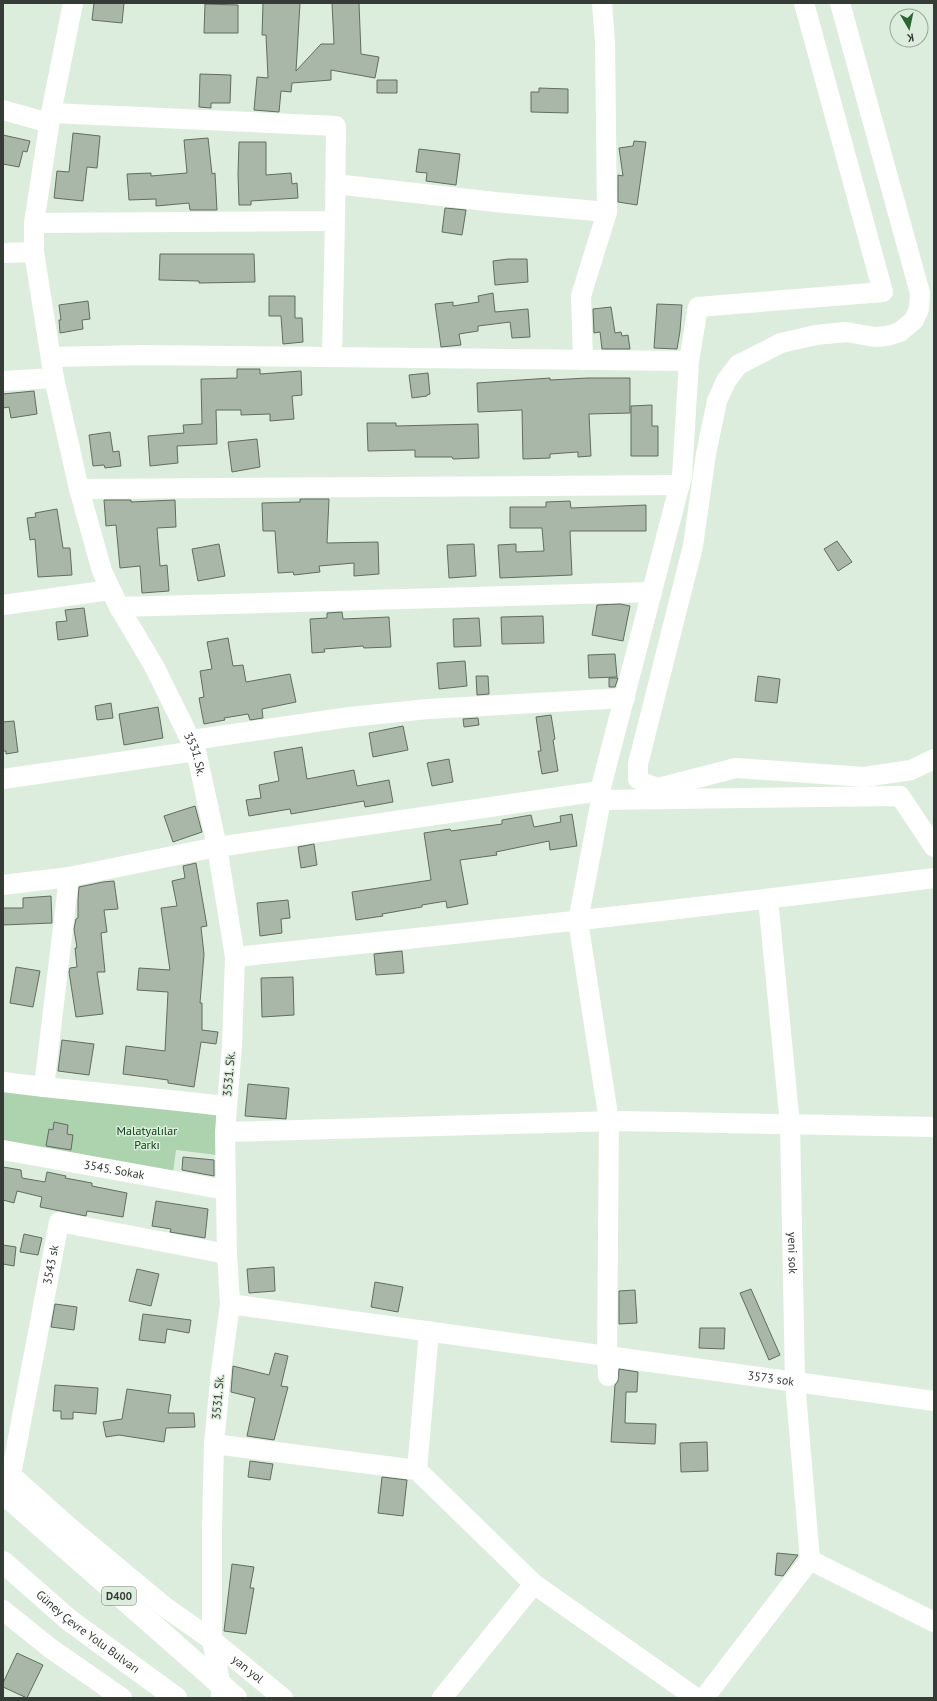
<svg xmlns="http://www.w3.org/2000/svg" width="937" height="1701" font-family="'PT Sans',sans-serif">
<style>
.green{fill:#add2ae}
.building{fill:#a8b7a8;stroke:#606d60}
.lines{fill:none;stroke-linecap:round;stroke-linejoin:round}
.minor{stroke:#fff;stroke-width:20}
.highway{stroke:#fff;stroke-width:22}
.labels{text-anchor:middle;stroke-width:3;stroke-linejoin:round;paint-order:stroke}
.shield{fill:#ddeddd;stroke:#677067;stroke-width:1}
.shield-label{font-size:11px;font-weight:bold;fill:#353b35}
.street-label{font-size:12px;fill:#353b35;stroke:#ddeddd}
.park-label{font-size:12px;fill:#094013;stroke:#ddeddd}
</style>
<rect width="100%" height="100%" fill="#ddeddd"/>
<path class="green" d="M3,1088L220,1116L217,1155L176,1150L173,1173L3,1146Z"/>
<path class="building" d="M94,3H124L122,23L92,20Z
M263,3H300L296,71L321,44H334L332,3H359L361,54L379,57L375,78L331,70V80L292,83L291,92L281,91L279,112L254,110L257,77L268,78L266,35H262Z
M205,4L238,5V33H204Z
M200,74L231,75L230,103H211V108L199,107Z
M377,80H397V93H377Z
M539,88L568,89V113L531,112V92H539Z
M73,133L100,136L97,168L87,167L83,201L54,198L57,171L69,172Z
M3,135L30,141L27,152L23,151L19,167L3,164Z
M208,138L212,174L215,173L217,210H190L189,203L156,206V199L129,200L127,174L151,173V176L187,173L184,140Z
M634,141L646,142L637,205L618,202V175L623,176L619,148L633,146Z
M239,142H266V175L291,173L292,184L297,183L298,198L251,201V205H239L238,174Z
M419,149L460,154L456,185L426,181L427,173L416,172Z
M445,208L466,210L462,235L442,232Z
M160,254H254L255,282L199,283V281L159,280Z
M508,259H527L528,282L495,285L493,261Z
M493,293L495,312L528,309L530,337L512,338L510,322L478,326V331L459,334L461,345L441,347L435,304L453,302V306L479,302L478,296Z
M269,296H295V318H302L303,342L283,344L281,316H269Z
M88,301L90,319L82,320L83,329L60,333L59,320H61L59,305Z
M657,304L682,305L680,331L677,349L654,348Z
M611,307L615,333L621,332L622,336L628,335L630,349H602L600,332L594,333L593,309Z
M237,369H260V374L301,371L302,395L292,396L294,419L270,421V414L241,415V410H216L217,444L177,446L178,463L150,466L148,436L184,433L183,425L202,424L201,379L237,378Z
M428,373L430,394L427,395V396L412,398L409,375Z
M550,378V380L588,378H630V413L589,414L591,456L578,457V452L550,454V458L523,459L522,410L478,412L477,383Z
M34,391L37,414L11,418L9,407L3,408V394Z
M652,405V426H658V456H631V406Z
M367,423H396V426L478,424L479,458L453,459L452,457H415V450L368,451Z
M110,432L113,452L119,451L121,466L105,468L104,465L93,466L89,435Z
M257,439L260,467L232,472L228,442Z
M300,499H329L327,543L378,542L379,574L354,576V563L319,566L320,572L294,575L293,572L278,573L275,531H263L262,503L300,502Z
M104,500H131V502L175,500L176,527L157,528L160,566L167,565L169,591L142,593L140,566L120,568L116,525L106,526Z
M570,501L571,508L646,505V531H570L572,575L500,578L498,545L516,544V552L544,551L542,528H510V507H546V502Z
M57,509L63,548H70L72,575L38,577L35,539L30,540L27,518L36,517L35,513Z
M837,541L852,562L838,571L824,549Z
M219,544L225,576L198,581L192,549Z
M474,544L476,576L449,578L447,545Z
M620,604L630,606L623,641L592,635L597,605Z
M84,608L88,636L58,640L56,622L67,621L65,610Z
M342,612L343,619L389,617L391,647L364,648L363,646L324,649L325,652L312,653L310,619L327,618V613Z
M543,616L544,643L502,644L501,617Z
M479,618L481,646L454,647L453,619Z
M228,638L233,666L243,665L246,682L290,674L296,702L262,709L263,718L250,720L248,714L224,718L225,720L204,724L199,698L204,697L200,671L212,669L207,642Z
M615,654L617,677L589,678L588,655Z
M465,661L467,686L439,689L437,663Z
M476,676H488L489,694L477,695Z
M758,676L780,679L777,703L755,701Z
M609,678H618L615,687H609Z
M111,703L113,718L97,720L95,706Z
M158,707L163,738L124,745L119,714Z
M551,715L555,739L553,740L558,771L542,774L538,751H541L536,717Z
M478,718L479,725L464,727L463,719Z
M14,721L18,752L6,754V751H3V722Z
M403,726L408,750L373,757L369,733Z
M302,747L307,779L354,770L357,786L389,780L393,802L365,807L364,801L291,814L290,809L249,816L246,800L261,798L259,785L279,781L274,752Z
M449,759L453,782L432,786L427,763Z
M195,806L202,832L173,842L164,816Z
M572,814L577,846L550,850L549,841L496,852L497,855L460,860L468,904L447,908L446,901L422,905V907L382,914L383,916L356,920L352,892L431,880L424,833L450,829L451,831L502,824V820L531,815L534,827L561,822L560,816Z
M314,844L317,865L301,868L298,847Z
M196,863L207,926L201,927L204,954L200,1003H202V1030L218,1032L216,1044L201,1042L194,1087L168,1083V1080L123,1074L126,1046L165,1051L168,992L137,990L139,968L170,970L161,908L177,906L172,881L185,878L183,866Z
M114,881L118,909L104,910L107,932L101,933L105,972H97L103,1014L76,1017L69,972L70,968L77,967L75,948H77L74,929L76,919L78,918V900L79,887L103,882Z
M51,896L52,923L3,925V908H23V898Z
M288,900L290,918L281,919L282,933L260,936L257,903Z
M402,951L404,973L376,975L374,954Z
M16,967L40,971L33,1007L10,1003Z
M293,977L294,1015L262,1017L261,978Z
M62,1040L94,1044L89,1075L58,1071Z
M248,1084L289,1088L286,1119L245,1116Z
M54,1122L68,1125L67,1134L73,1135L71,1150L46,1146L49,1129L53,1130Z
M183,1157L214,1160V1176L182,1170Z
M3,1167L21,1170L22,1178L45,1182L47,1172L66,1176L65,1178L92,1183V1186L127,1193L123,1217L87,1211L86,1216L40,1207L42,1197L17,1191L14,1203L3,1200Z
M156,1201L208,1209L205,1238L170,1232L171,1229L152,1226Z
M24,1234L42,1238L38,1255L20,1252Z
M3,1245L16,1247L14,1266L3,1264Z
M274,1267L275,1291L249,1293L247,1269Z
M137,1269L159,1274L151,1306L129,1301Z
M375,1282L403,1287L398,1312L371,1307Z
M751,1289L780,1355L769,1360L740,1293Z
M635,1290L637,1323L619,1324V1291Z
M55,1304L77,1307L74,1330L51,1327Z
M143,1314L191,1320L189,1333L167,1329L165,1343L139,1340Z
M700,1328H725L724,1349L699,1348Z
M275,1353L288,1356L281,1386L288,1387L274,1440L247,1436L255,1398L231,1392L233,1366L269,1375Z
M619,1369L638,1372L637,1392H626L625,1423L656,1424L655,1444L611,1442L615,1385L618,1381Z
M55,1385L98,1388L96,1414L73,1412V1419H61V1411H53Z
M127,1389L171,1395L168,1413H194L195,1427L166,1428L164,1442L119,1435L106,1437L103,1422L122,1419Z
M707,1442L708,1471L681,1472L680,1443Z
M250,1461L273,1464L270,1480L248,1477Z
M382,1477L407,1480L403,1516L378,1513Z
M777,1553L798,1555L783,1576L775,1575Z
M232,1564L254,1567L250,1588H254L246,1634L224,1631Z
M17,1653L43,1665L27,1698L3,1687V1683Z"/>
<g class="lines">
<g class="minor">
<path id="s1" d="M73,3L51,113L34,223V252L54,378L79,489L102,571L119,607L154,666L196,751L217,847L235,957L232,1045L225,1132L227,1254L230,1304L221,1371L214,1444L212,1529V1640L221,1687V1694"/>
<path d="M804,3L883,292L698,307L689,361L682,476L600,791L601,800L900,796L934,847"/>
<path d="M840,3L920,293L919,309L914,320L900,332L887,336L875,337L846,332L816,335L781,343L738,365L726,381L717,401L706,454L693,546L638,764V779L646,784L658,788L736,768L864,777L911,770L934,759"/>
<path d="M3,110L49,123"/>
<path d="M335,184L495,202L607,212L605,42L602,3"/>
<path d="M34,223L335,221L336,126L51,113"/>
<path d="M3,253L34,252"/>
<path d="M51,357L144,355L689,361"/>
<path d="M332,357L335,221"/>
<path d="M583,360L581,296L607,212"/>
<path d="M3,381L54,378"/>
<path d="M79,489L680,485"/>
<path d="M3,605L110,590"/>
<path d="M119,607L652,592"/>
<path d="M192,740L350,717L428,709L625,698"/>
<path d="M3,779L196,751"/>
<path id="s2" d="M601,800L578,921L609,1121L607,1356L934,1401"/>
<path d="M3,885L69,877L217,847L600,791"/>
<path id="s3" d="M768,899L790,1124L795,1382L810,1560L934,1622"/>
<path d="M235,957C469,933 701,908 934,878"/>
<path d="M3,1082L44,1087L227,1106"/>
<path d="M44,1087L69,877"/>
<path d="M225,1132L620,1121L934,1127"/>
<path id="s4" d="M3,1150L226,1190"/>
<path d="M230,1304L607,1356L608,1376"/>
<path d="M214,1444L417,1470L534,1584L696,1698"/>
<path id="s5" d="M3,1468L69,1527L165,1607L212,1640L283,1698"/>
<path d="M417,1470L429,1331"/>
<path id="s6" d="M11,1475L59,1222L227,1254"/>
<path d="M3,1610L50,1648L122,1698"/>
<path d="M442,1698L534,1584"/>
<path d="M704,1698L810,1560"/>
</g>
<g class="highway">
<path d="M3,1493L236,1698"/>
<path id="s7" d="M3,1562L69,1620L176,1698"/>
</g>
</g>
<g class="labels">
<rect class="shield" x="102" y="1587" width="34" height="18" rx="3"/>
<g class="shield-label">
<text x="119" y="1600">D400</text>
</g>
<g class="street-label">
<text dy="4" stroke="none"><textPath href="#s1" startOffset="785">3531. Sk.</textPath></text>
<text transform="translate(229 1074) rotate(-85)" y="4">3531. Sk.</text>
<text dy="4" stroke="none"><textPath href="#s4" startOffset="113">3545. Sokak</textPath></text>
<text dy="4" stroke="none"><textPath href="#s3" startOffset="355">yeni sok</textPath></text>
<text dy="4" stroke="none"><textPath href="#s6" startOffset="214">3543 sk</textPath></text>
<text dy="4" stroke="none"><textPath href="#s2" startOffset="726">3573 sok</textPath></text>
<text transform="translate(218 1397) rotate(-85)" y="4">3531. Sk.</text>
<text dy="4" stroke="none"><textPath href="#s7" startOffset="110">Güney Çevre Yolu Bulvarı</textPath></text>
<text dy="4" stroke="none"><textPath href="#s5" startOffset="317">yan yol</textPath></text>
</g>
<g class="park-label">
<text x="147" y="1135">Malatyalılar<tspan x="147" dy="14">Parkı</tspan></text>
</g>
</g>
<rect width="937" height="1701" fill="none" stroke="#353b35" stroke-width="8"/>
<g transform="translate(909 28) rotate(171)"><circle r="19" fill="#ddeddd" stroke="#9aa69a"/>
<path d="M0-3L7 15L0 10L-7 15Z" fill="#296730"/>
<text y="-6" font-size="11" font-weight="bold" text-anchor="middle" fill="#353b35">K</text>
</g>
</svg>
